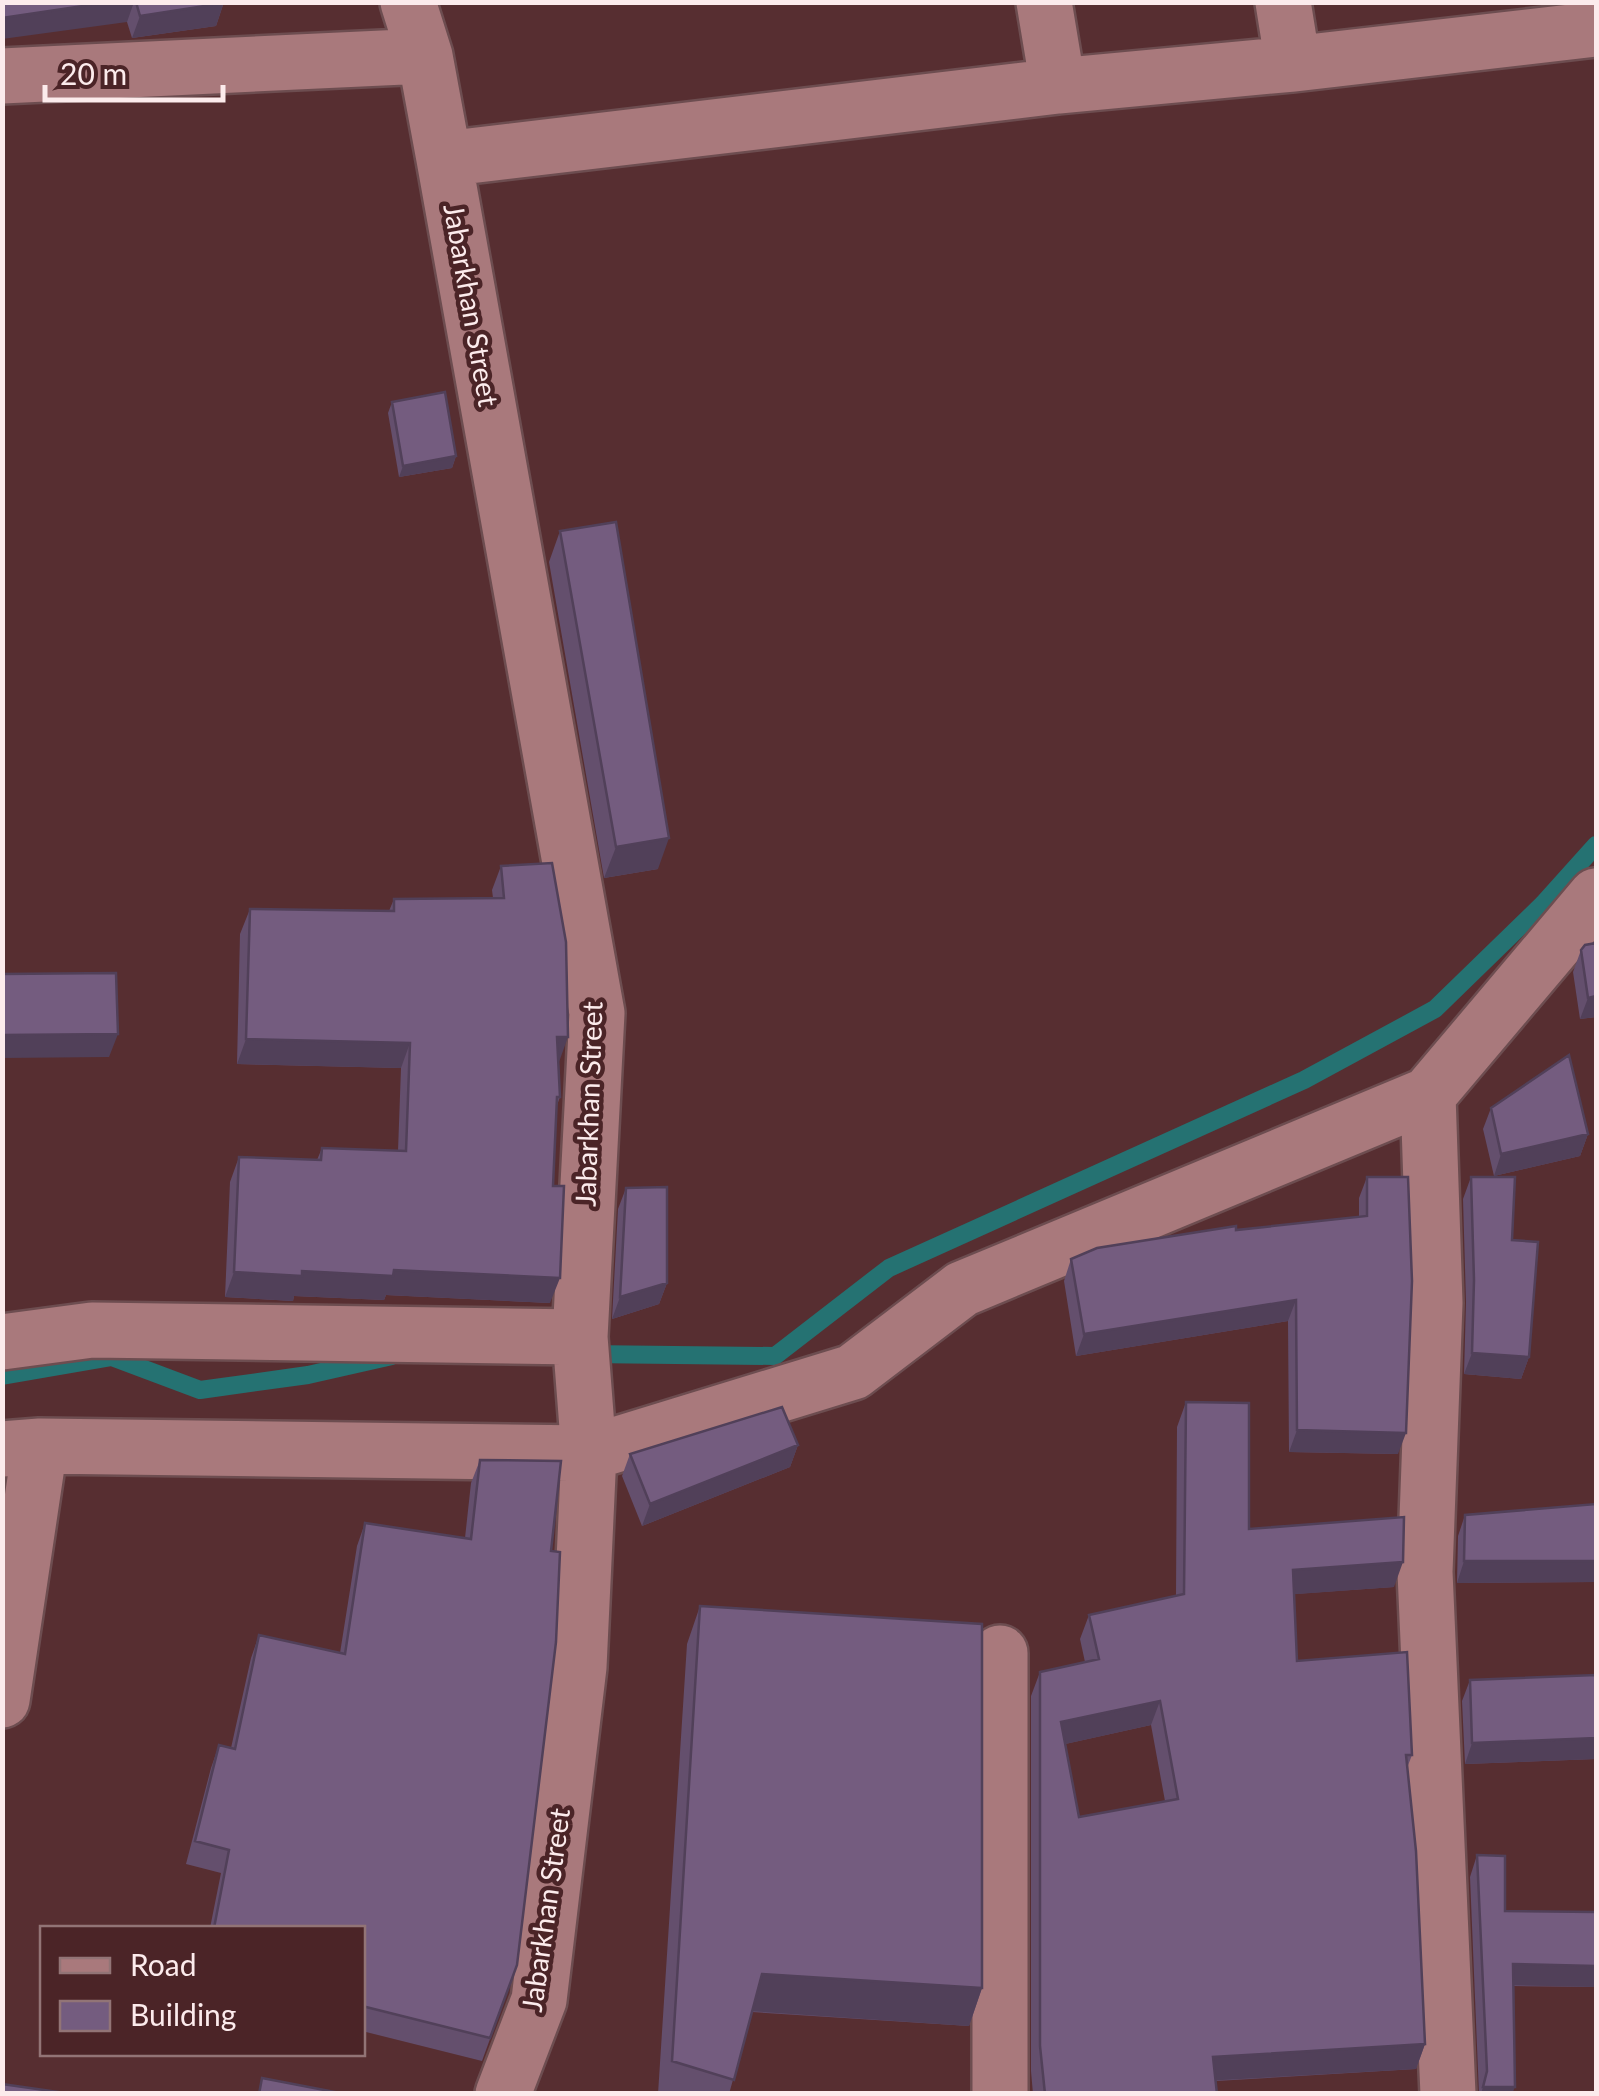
<svg xmlns="http://www.w3.org/2000/svg" width="1599" height="2096" font-family="Lato,sans-serif">
<style>
.lines{fill:none;stroke-linecap:round;stroke-linejoin:round}
.stream{stroke:#257272;stroke-width:18}
.street-casing{stroke:#6d4d50;stroke-width:60}
.street{stroke:#a9797c;stroke-width:55}
.wall{fill:#644f6d;fill-rule:evenodd}
.shaded-wall{fill:#514059}
.building{fill:#745c7f;stroke:#514059;stroke-width:2.5;fill-rule:evenodd}
.labels{text-anchor:middle;stroke-width:9;stroke-linejoin:round;paint-order:stroke}
.street-label{font-size:28px;fill:#fcebec;stroke:#4b2427}
</style>
<rect width="100%" height="100%" fill="#572e31"/>
<g class="lines">
<path class="stream" d="M585,1354L775,1356L889,1268L1304,1080L1435,1009L1543,904L1596,845
M2,1376L112,1357L200,1390L308,1375L392,1356"/>
<defs>
<path id="street" d="M408,2L425,56L444,159L597,1013L580,1337L589,1453L579,1667L539,2000L503,2094
M1044,2L1058,86
M1283,2L1293,64
M2,76L425,56
M444,159L1058,86L1293,64L1596,29
M1428,1095L1435,1303L1425,1572L1448,2094
M2,1342L92,1330L580,1337
M2,1449L40,1446L589,1453L853,1372L962,1289L1428,1095L1596,896
M1000,1653V2094
M2,1700L40,1446"/>
</defs>
<use href="#street" class="street-casing"/>
<use href="#street" class="street"/>
</g>
<path class="wall" d="M2,2H232L223,5L216,26L132,38L127,22Z
M392,402L456,456L452,468L399,477L388,413Z
M560,531L658,869L604,878L549,562Z
M501,866L559,1062L560,1097L556,1108L550,1303L386,1295L384,1300L294,1296L293,1301L225,1297L230,1182L239,1157L317,1160L322,1148L398,1151L401,1068L237,1064L240,934L250,909L389,911L394,899L493,898L492,890Z
M1581,950L1596,1017L1580,1019L1573,972Z
M1491,1108L1588,1134L1580,1156L1494,1176L1483,1129Z
M1367,1177L1398,1454L1289,1452L1288,1321L1076,1356L1064,1281L1071,1259L1236,1230L1359,1217V1198Z
M1471,1177L1512,1240L1529,1357L1521,1379L1464,1374L1466,1302L1463,1199Z
M626,1188L667,1283L659,1304L612,1319L618,1209Z
M1186,1402L1249,1529L1394,1587L1294,1594L1297,1661L1412,1755L1407,1768L1425,2044L1416,2069L1216,2081L1217,2094H1033L1031,2071V1696L1040,1672L1085,1662L1080,1639L1089,1615L1176,1596L1177,1427ZM1151,1725L1165,1801L1079,1817L1065,1744Z
M798,1445L790,1467L642,1526L622,1476L630,1454Z
M480,1460L551,1551L517,1965L482,2061L362,2031V1928H210L221,1873L186,1864L211,1768L219,1745L231,1748L251,1658L259,1635L340,1653L357,1546L365,1523L465,1538L471,1483Z
M1596,1504V1582L1457,1583L1458,1536L1465,1515Z
M700,1606L982,1988L969,2026L752,2012L729,2094H658L687,1644Z
M1596,1675V1759L1465,1764L1462,1701L1470,1680Z
M1477,1855L1505,1911L1596,1912V1987L1513,1986L1512,2094H1479L1470,1877Z"/>
<path class="shaded-wall" d="M110,2H134L127,22L2,39V18Z
M212,2H232L223,5L216,26L132,38L140,16Z
M1316,2H1355L1315,5Z
M456,456L452,468L399,477L403,466Z
M669,838L658,869L604,878L616,847Z
M1596,996V1017L1580,1019L1588,998Z
M118,1034L109,1057L2,1058V1035Z
M557,1037H568L559,1062Z
M246,1039L410,1043L401,1068L237,1064Z
M1588,1134L1580,1156L1494,1176L1501,1154Z
M394,1270L560,1278L550,1303L386,1295L384,1300L294,1296L293,1301L225,1297L234,1272Z
M667,1283L659,1304L612,1319L620,1297Z
M1296,1300L1288,1321L1076,1356L1084,1334Z
M1472,1353L1529,1357L1521,1379L1464,1374Z
M1297,1430L1406,1433L1398,1454L1289,1452Z
M798,1445L790,1467L642,1526L650,1504Z
M1464,1561H1596V1582L1457,1583Z
M1403,1562L1394,1587L1284,1595L1293,1570Z
M1160,1701L1151,1725L1052,1747L1061,1722Z
M1596,1738V1759L1465,1764L1472,1743Z
M1513,1964L1596,1966V1987L1505,1985Z
M762,1974L982,1988L969,2026L748,2011Z
M1425,2044L1416,2069L1204,2081L1213,2057Z
M1483,2087H1515L1512,2094H1481Z"/>
<path class="building" d="M2,2H110L2,18Z
M136,2H223L224,3L140,16Z
M445,392L456,456L403,466L392,402Z
M616,522L669,838L616,847L560,531Z
M552,863L566,942L568,1037H557L560,1097H557L553,1186H564L560,1278L394,1270L393,1276L302,1271V1276L234,1272L239,1157L321,1160L322,1148L406,1151L410,1043L246,1039L250,909L394,911V899L504,898L501,866Z
M1596,943V996L1588,998L1581,950L1585,945Z
M116,973L118,1034L2,1035V974Z
M1569,1055L1588,1134L1501,1154L1491,1108Z
M1367,1177H1408L1412,1281L1406,1433L1297,1430L1296,1300L1084,1334L1071,1259L1097,1248L1236,1226V1230L1367,1216Z
M1471,1177H1515L1512,1240L1538,1242L1529,1357L1472,1353L1474,1280Z
M667,1187V1283L620,1297L626,1188Z
M1186,1402L1249,1403V1529L1404,1517L1403,1562L1293,1570L1297,1661L1407,1652L1412,1755H1406L1416,1851L1425,2044L1213,2057L1217,2094H1045L1040,2046V1672L1099,1659L1089,1615L1184,1594ZM1160,1701L1178,1799L1079,1817L1061,1722Z
M782,1407L798,1445L650,1504L630,1454Z
M480,1460L561,1461L551,1551L560,1552L556,1642L517,1965L490,2038L362,2006V1928H214L229,1850L195,1841L219,1745L235,1749L259,1635L345,1654L365,1523L471,1539Z
M1596,1504V1561H1464L1465,1515Z
M700,1606L982,1624V1988L762,1974L734,2080L672,2061Z
M1596,1675V1738L1472,1743L1470,1680Z
M1477,1855L1505,1856V1911L1596,1912V1966L1513,1964L1515,2087H1483L1487,2071Z
M262,2078L345,2094H259Z
M2,2084L58,2092L57,2094H2Z"/>
<g class="labels">
<g class="street-label">
<text transform="translate(471 305) rotate(80)" y="10">Jabarkhan Street</text>
<text transform="translate(589 1104) rotate(-88)" y="10">Jabarkhan Street</text>
<text transform="translate(546 1910) rotate(-82)" y="10">Jabarkhan Street</text>
</g>
</g>
<rect width="1599" height="2096" fill="none" stroke="#fcebec" stroke-width="10"/>
<rect x="40" y="1926" width="325" height="130" fill="#4b2427" stroke="#927476" stroke-width="2.5"/>
<rect x="60" y="1958" width="50" height="15" fill="#a9797c" stroke="#927476" stroke-width="2.5"/>
<text x="130" y="1976" font-size="30" fill="#fcebec">Road</text>
<rect x="60" y="2001" width="50" height="30" fill="#745c7f" stroke="#927476" stroke-width="2.5"/>
<text x="130" y="2026" font-size="30" fill="#fcebec">Building</text>
<path d="M45 85v15h178v-15" fill="none" stroke="#fcebec" stroke-width="5"/>
<text x="60" y="85" font-size="30" fill="#fcebec" stroke="#4b2427" stroke-width="8" paint-order="stroke">20 m</text>
</svg>
